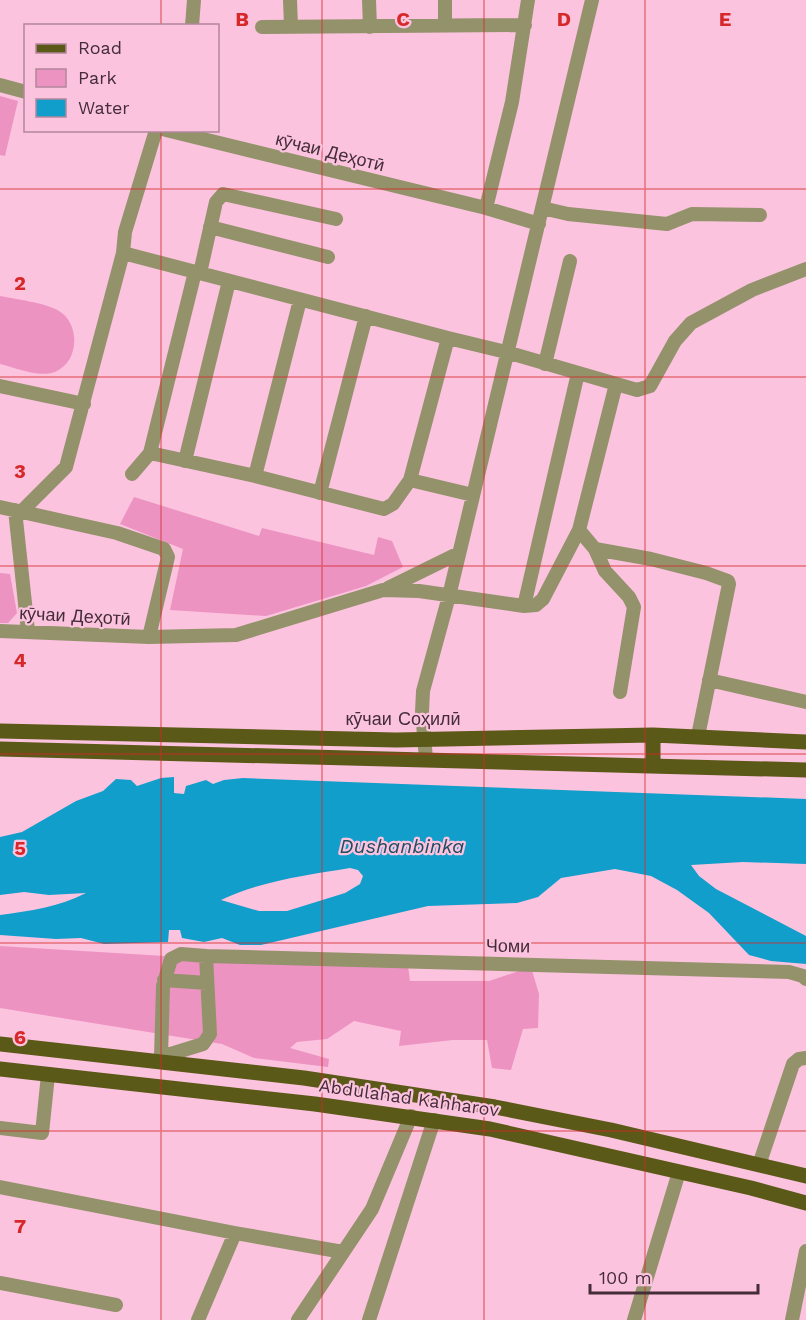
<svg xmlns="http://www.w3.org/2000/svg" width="806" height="1320" font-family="'Work Sans',sans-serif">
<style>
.green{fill:#ed93c2}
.water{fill:#119ecb;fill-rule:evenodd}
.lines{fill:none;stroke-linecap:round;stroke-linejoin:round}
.minor{stroke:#93926b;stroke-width:14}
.major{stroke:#5b5918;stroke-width:15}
.grid{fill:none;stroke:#d62828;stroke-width:1.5;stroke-opacity:0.55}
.labels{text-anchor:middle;stroke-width:4.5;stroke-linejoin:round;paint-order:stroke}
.street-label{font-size:18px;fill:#442d39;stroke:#fcc3df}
.water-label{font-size:20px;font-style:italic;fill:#1c4d61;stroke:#fcc3df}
.grid-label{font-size:20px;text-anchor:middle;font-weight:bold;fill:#d62828;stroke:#fcc3df;stroke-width:4.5;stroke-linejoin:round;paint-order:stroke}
</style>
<rect width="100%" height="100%" fill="#fcc3df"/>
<path class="green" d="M0,96L18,101L5,156L0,155Z
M0,296C15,299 47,303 59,311C80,323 80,362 55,372C39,378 16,368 0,364Z
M134,497L259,536L262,528L374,555L378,537L392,541L403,567L366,586L266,616L170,610L183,549L120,524Z
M0,573L10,574L17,613L8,623H0Z
M0,946L283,963L408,966L410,981H489L531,967L539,994L538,1028L523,1029L511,1070L492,1068L487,1040H453L399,1046L401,1031L354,1021L327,1039L297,1042L290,1048L329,1059L328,1067L254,1058L222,1044L0,1008Z"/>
<path class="water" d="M174,777V793L184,794L186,786L206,780L213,784L224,780L243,778L806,799V864L743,862L691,865L699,876L716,889L806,936V964L771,961L749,955L709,913L677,890L651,876L615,869L561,878L538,897L517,903L428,906L261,945H240L222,938L204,942L182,938L180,930H169L168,942L104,944L81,938L56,939L0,935V915C30,911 59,907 86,893L49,895L24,892L0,895V837L22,832L76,801L103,791L116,779L131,780L137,786L161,778ZM350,868L358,870L363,876L360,884L345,893L287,911H259L221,900C260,881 308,875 350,868Z"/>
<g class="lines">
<path class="minor" d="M290,0L291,26
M369,0L370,27
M445,0V25
M192,26L194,0
M262,27L525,25
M0,85L26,92
M166,130L486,208L539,224
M486,208L512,102L528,0
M542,208L568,214L667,224L692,214L760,215
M210,227L328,257
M123,253L448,338
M200,273L216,202L223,194L336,219
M545,364L570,261
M0,386L84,404
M150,453L255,476L384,509L393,504L410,480L448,338L506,352L637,390L650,386L675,341L691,323L752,290L806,269
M185,461L229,281
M132,474L150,453L195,272
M255,476L300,300
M410,480L473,495
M320,493L366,316
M0,507L117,533L164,549L168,557L149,637
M15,510L28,631
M22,511L66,467L123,253L125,232L156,130
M579,530L595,549L651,559L706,573L728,581L729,584L698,736
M595,549L605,571L629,597L634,607L620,692
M388,588L459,553
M524,606L578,373
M0,631L149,637L236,635L383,590L419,591L524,606L536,605L543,599L579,530L616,384
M709,680L806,702
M426,759L422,712L423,691L449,596L592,0
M181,954L206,956L210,1034L203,1044L161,1057L163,986L171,959Z
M206,956L789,972L803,976L806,979
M164,980L207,983
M0,1128L42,1133L48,1075
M759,1165L793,1064L799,1059L806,1058
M0,1187L235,1233L343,1252
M0,1283L116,1305
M198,1320L235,1233
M298,1320L372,1209L411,1116
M369,1320L434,1120
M634,1320L679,1172
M792,1320L806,1251"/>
<path class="major" d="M0,731L396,740L653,735L806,742
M653,735V766
M0,749L806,770
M0,1044L304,1078L495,1107L611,1130L806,1176
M0,1069L315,1104L490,1129L751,1188L806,1203"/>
</g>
<path class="grid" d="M161,0V26M322,0V1320M484,0V1320M645,0V1320M161,130V1320M0,189H806M0,377H806M0,566H806M0,754H806M0,943H806M0,1131H806"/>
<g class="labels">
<g class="street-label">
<text transform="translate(330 152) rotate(14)" y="6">кӯчаи Деҳотӣ</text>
<text transform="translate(75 616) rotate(3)" y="6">кӯчаи Деҳотӣ</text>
<text x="403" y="725">кӯчаи Соҳилӣ</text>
<text transform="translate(508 946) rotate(1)" y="6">Чоми</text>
<text transform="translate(409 1098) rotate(8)" y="6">Abdulahad Kahharov</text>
</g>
<g class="water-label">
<text x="402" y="853">Dushanbinka</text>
</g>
</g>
<g class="grid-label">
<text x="242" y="26">B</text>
<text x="403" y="26">C</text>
<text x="564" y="26">D</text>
<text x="725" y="26">E</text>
<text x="20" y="290">2</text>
<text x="20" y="478">3</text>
<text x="20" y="667">4</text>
<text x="20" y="855">5</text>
<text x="20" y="1044">6</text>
<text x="20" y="1233">7</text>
</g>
<rect x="24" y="24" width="195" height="108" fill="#fcc3df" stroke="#b2879d" stroke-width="1.5"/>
<rect x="36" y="44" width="30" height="9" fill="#5b5918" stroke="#b2879d" stroke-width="1.5"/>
<text x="78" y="54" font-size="18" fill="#442d39">Road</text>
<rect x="36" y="69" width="30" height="18" fill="#ed93c2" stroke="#b2879d" stroke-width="1.5"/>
<text x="78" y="84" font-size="18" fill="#442d39">Park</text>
<rect x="36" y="99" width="30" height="18" fill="#119ecb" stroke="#b2879d" stroke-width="1.5"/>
<text x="78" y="114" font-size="18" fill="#442d39">Water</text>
<path d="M590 1284v9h168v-9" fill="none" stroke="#442d39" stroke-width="3"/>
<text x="599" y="1284" font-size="18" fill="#442d39" stroke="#fcc3df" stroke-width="4.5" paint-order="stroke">100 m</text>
</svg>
